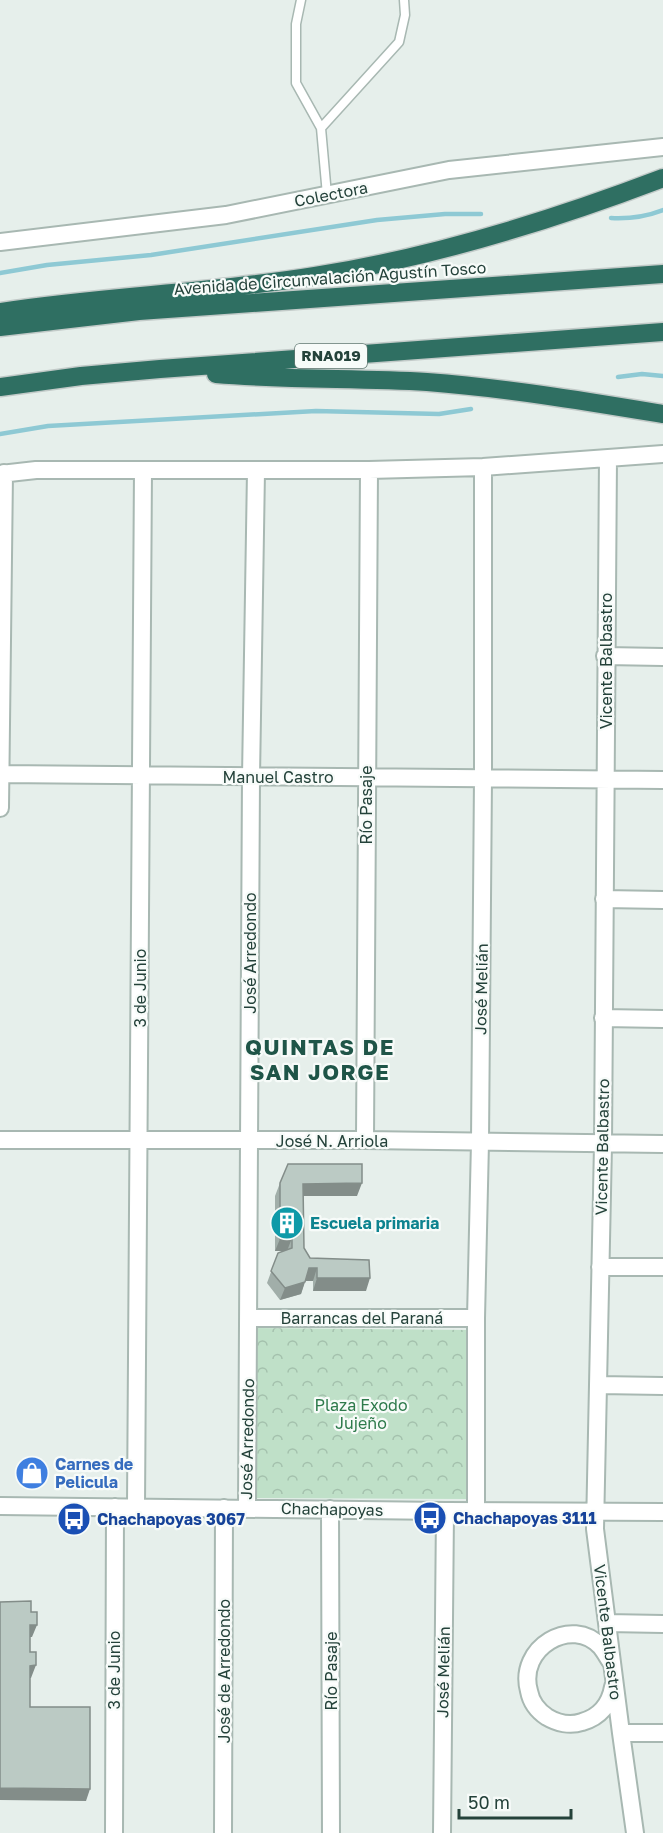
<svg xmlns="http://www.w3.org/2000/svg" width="663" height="1833" font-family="'Golos Text',sans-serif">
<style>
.park{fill:url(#park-crowns)}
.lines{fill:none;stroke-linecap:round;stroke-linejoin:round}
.stream{stroke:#8ec9d4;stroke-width:4.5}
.lane-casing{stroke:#a8b8b2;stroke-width:11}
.street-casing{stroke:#a8b8b2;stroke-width:20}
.highway-casing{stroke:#c2cac8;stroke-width:21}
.lane{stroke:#fff;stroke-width:8}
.street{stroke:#fff;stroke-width:16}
.highway{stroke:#2f6f62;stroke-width:18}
.wall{fill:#a1aea9}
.shaded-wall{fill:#838d89}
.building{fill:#bbcac4;stroke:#838d89;stroke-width:1.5}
.labels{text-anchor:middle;stroke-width:4.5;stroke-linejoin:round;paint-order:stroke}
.shield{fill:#f7fbf9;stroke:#637a73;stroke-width:1.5}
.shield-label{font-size:15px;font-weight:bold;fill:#24423a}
.street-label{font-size:16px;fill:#24423a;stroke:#f7fbf9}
.culture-label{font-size:16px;font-weight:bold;fill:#0d838f;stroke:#f7fbf9;text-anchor:start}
.park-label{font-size:16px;fill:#2d7a4b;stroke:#f7fbf9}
.shop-label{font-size:16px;font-weight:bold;fill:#366cbe;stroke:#f7fbf9;text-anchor:start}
.transit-label{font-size:16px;font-weight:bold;fill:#164399;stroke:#f7fbf9;text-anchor:start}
.district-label{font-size:22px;font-weight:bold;letter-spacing:1.5px;fill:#1f5548;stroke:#f7fbf9}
</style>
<defs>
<pattern id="park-crowns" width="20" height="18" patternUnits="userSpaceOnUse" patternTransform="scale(1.5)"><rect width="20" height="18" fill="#bfe0c8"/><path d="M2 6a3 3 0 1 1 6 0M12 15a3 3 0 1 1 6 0" fill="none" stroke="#a4c1ad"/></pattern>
</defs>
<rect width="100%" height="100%" fill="#e6efeb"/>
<path class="park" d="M252,1328L470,1330L466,1499L254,1498Z"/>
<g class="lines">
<path class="stream" d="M611,218C630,219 645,217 663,210
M0,273L47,265L151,255L377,220L445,214H481
M618,377L642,374L663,376
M0,434L48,426L316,411L439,414L471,409"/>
<defs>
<path id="lane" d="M301,0L296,24V83L321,128L327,195
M321,128L399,42L405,15L404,0"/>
<path id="street" d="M0,242L226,215L449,170L663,147
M608,458L603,1145L595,1529L621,1733L635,1833
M0,474L36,470H369L483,467L663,454
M605,656L663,657
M0,774L663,780
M0,808L4,473
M604,899L663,900
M603,1018L663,1019
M0,1140H365L663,1144
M365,1140L369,470
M600,1267H663
M248,1318H476
M599,1385L663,1386
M0,1506L445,1511L663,1512
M136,1507L143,470
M247,1508L251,777L256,471
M330,1509L331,1833
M476,1511V1318L480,1142L483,778V467
M607,1623L663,1624
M611,1662C608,1658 605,1652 601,1647C572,1615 517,1648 529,1691C531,1702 538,1711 547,1717C557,1723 570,1726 582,1722C600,1717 610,1704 613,1687
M621,1733H663
M114,1833L115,1507
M223,1833L224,1508
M442,1833L445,1511"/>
<path id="highway" d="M0,312C105,296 211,293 315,276C435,257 550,221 663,178
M0,327L139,311L663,274
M216,374C286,380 356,378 427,382C506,388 584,401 663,414
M0,387L81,376L160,369L663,332"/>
</defs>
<use href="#lane" class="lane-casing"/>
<use href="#street" class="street-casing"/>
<use href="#highway" class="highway-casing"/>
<use href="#lane" class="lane"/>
<use href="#street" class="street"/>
<use href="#highway" class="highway"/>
</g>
<path class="wall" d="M280,1183L357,1196H303L304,1248L310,1258L366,1291H313V1281H305L301,1294L280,1300L267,1283L278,1253L284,1251H275V1196Z"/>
<path class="shaded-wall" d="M362,1183L357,1196H299L303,1184Z
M292,1238L287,1251H275L280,1239Z
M309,1268H317L313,1281H304Z
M317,1278H370L366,1291H313Z
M305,1282L301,1294L280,1300L285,1288Z
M30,1625H37L32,1637H26Z
M36,1665L31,1678H26L30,1666Z
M0,1788L90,1789L86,1801L0,1800Z"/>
<path class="building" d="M288,1164H362V1183L303,1184L304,1248L310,1258L369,1260L370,1278H317V1268H309L305,1282L285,1288L271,1271L278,1253L292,1248V1238L280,1239V1183Z
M31,1601V1612H37V1625H30V1652H36V1665L30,1666V1707H90V1789L0,1788V1602Z"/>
<defs>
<symbol id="building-disc" viewBox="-11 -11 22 22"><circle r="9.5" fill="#0f9aa8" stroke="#f7fbf9"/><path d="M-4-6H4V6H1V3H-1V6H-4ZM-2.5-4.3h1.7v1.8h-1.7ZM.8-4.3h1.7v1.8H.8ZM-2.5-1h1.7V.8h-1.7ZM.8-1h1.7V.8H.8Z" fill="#fff"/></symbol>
<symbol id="shop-disc" viewBox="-11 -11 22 22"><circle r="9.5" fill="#3f7fe0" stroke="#f7fbf9"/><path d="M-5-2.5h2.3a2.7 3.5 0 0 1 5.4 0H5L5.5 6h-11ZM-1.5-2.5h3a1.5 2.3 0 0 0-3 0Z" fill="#fff"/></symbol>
<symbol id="bus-disc" viewBox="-11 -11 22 22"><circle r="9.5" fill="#1a4fb4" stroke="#f7fbf9"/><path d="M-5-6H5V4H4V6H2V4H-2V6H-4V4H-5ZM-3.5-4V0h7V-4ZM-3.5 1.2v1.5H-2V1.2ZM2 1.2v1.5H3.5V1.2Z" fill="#fff"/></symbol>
</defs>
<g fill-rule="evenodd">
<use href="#building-disc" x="268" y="1204" width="38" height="38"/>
<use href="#shop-disc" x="13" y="1454" width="38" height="38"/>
<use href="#bus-disc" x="411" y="1499" width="38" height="38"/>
<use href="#bus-disc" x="55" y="1500" width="38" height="38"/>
</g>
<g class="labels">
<rect class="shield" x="295" y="344" width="72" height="24" rx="4.5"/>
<g class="shield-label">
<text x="331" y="361">RNA019</text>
</g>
<g class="street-label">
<text transform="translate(331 194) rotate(-11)" y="6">Colectora</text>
<text transform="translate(330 278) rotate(-4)" y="6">Avenida de Circunvalación Agustín Tosco</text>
<text transform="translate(606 661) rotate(-90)" y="6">Vicente Balbastro</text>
<text x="278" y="783">Manuel Castro</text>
<text transform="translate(366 805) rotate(-90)" y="6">Río Pasaje</text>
<text transform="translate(250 953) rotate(-90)" y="6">José Arredondo</text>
<text transform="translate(140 988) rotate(-90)" y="6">3 de Junio</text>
<text transform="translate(481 989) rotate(-89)" y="6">José Melián</text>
<text x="332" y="1147">José N. Arriola</text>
<text transform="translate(602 1147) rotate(-89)" y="6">Vicente Balbastro</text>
<text x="362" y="1324">Barrancas del Paraná</text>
<text transform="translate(247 1439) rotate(-89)" y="6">José Arredondo</text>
<text transform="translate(332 1509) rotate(1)" y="6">Chachapoyas</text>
<text transform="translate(608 1632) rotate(83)" y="6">Vicente Balbastro</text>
<text transform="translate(114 1670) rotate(-90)" y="6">3 de Junio</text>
<text transform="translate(224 1671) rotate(-90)" y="6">José de Arredondo</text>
<text transform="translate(331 1671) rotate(-90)" y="6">Río Pasaje</text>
<text transform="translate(443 1672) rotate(-89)" y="6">José Melián</text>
</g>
<g class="culture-label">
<text x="310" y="1229">Escuela primaria</text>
</g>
<g class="park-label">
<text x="361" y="1411">Plaza Exodo<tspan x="361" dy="18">Jujeño</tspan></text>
</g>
<g class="shop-label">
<text x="55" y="1470">Carnes de<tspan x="55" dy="18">Pelicula</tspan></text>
</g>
<g class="transit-label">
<text x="453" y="1524">Chachapoyas 3111</text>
<text x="97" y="1525">Chachapoyas 3067</text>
</g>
<g class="district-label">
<text x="320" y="1055">QUINTAS DE<tspan x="320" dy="25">SAN JORGE</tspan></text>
</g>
</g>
<path d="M459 1809v9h112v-9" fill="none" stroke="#24423a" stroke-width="3"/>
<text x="468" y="1809" font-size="18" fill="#24423a" stroke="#f7fbf9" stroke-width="4.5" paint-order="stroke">50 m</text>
</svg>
